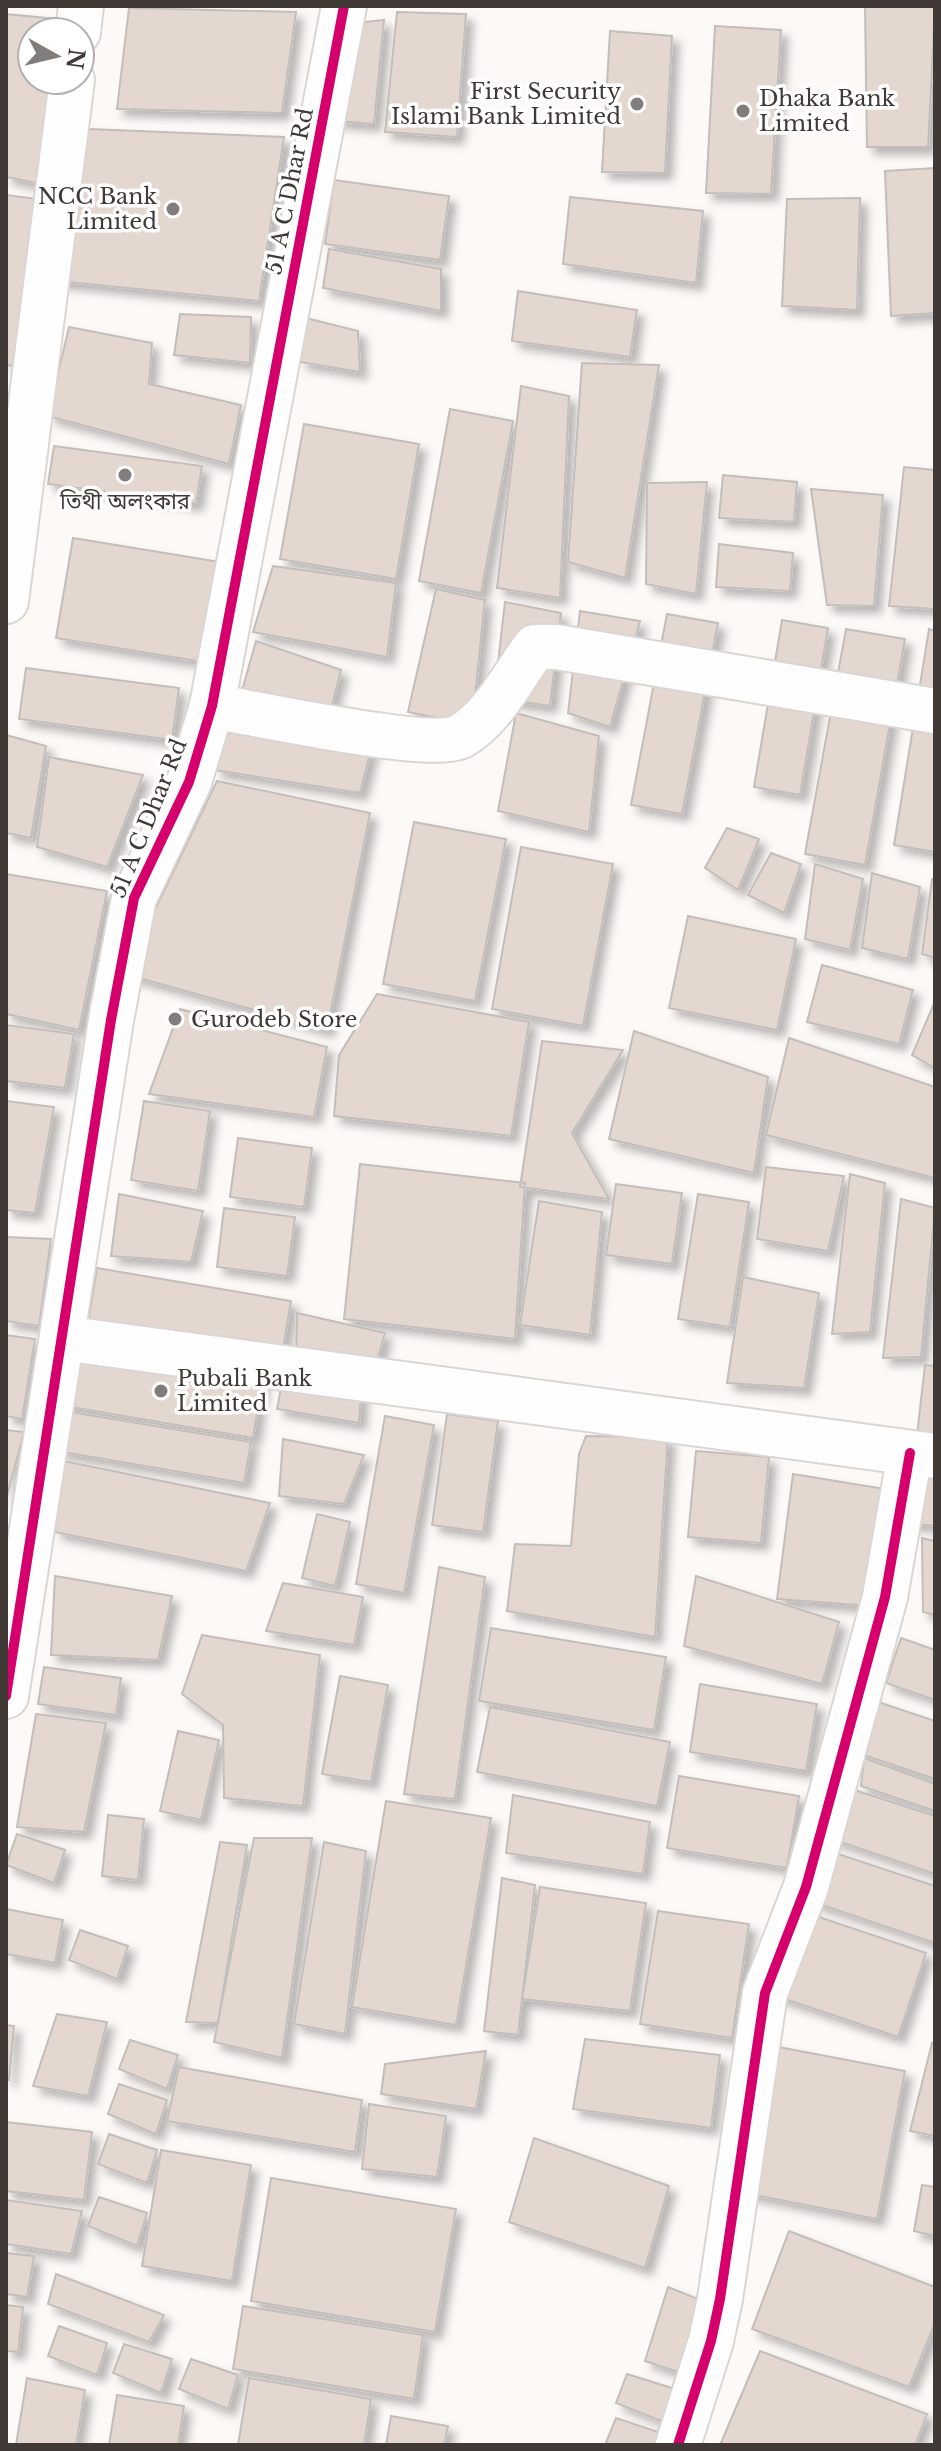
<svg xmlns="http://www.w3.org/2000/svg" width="941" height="2451" font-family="'Libre Baskerville','Noto Sans Bengali',serif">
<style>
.building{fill:#e4d7cf;stroke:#c2bebb;stroke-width:2;filter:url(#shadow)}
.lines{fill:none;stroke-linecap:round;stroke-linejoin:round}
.minor-casing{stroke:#dad6d3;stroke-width:48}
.minor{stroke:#fffefe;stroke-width:44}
.cycleway-casing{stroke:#fff;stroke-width:15}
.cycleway{stroke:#d6006c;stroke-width:10}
.poi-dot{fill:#827c7a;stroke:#fff;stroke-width:3}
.labels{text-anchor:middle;stroke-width:7;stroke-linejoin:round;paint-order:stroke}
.poi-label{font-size:22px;fill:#403936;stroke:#fff;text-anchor:start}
.street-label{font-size:22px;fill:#403936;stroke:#fff}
</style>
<defs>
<filter id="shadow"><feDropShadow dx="7" dy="7" stdDeviation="4" flood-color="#0004"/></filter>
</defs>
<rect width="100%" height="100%" fill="#fdf9f7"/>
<path class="building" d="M865,6H935L928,147H867Z
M129,8L296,12L282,113L117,109Z
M397,12L466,14L457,137L385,132Z
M6,14L57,19L56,32H32V80H51L41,184L6,177Z
M384,20L374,124L335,121L348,24Z
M715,26L781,30L771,194L706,193Z
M610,31L672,36L665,173L602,172Z
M89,129L284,137L259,301L57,281Z
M935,168V313L891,316L885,171Z
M334,180L449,196L440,260L325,244Z
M6,195L38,199L14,366L6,365Z
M570,197L703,211L696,283L563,264Z
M860,198L857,310L782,306L787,199Z
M329,249L441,269V311L323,288Z
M518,291L637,310L630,357L512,341Z
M180,314L251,317L250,363L174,355Z
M306,318L358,331L360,372L300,362Z
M69,327L152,343L149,384L241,405L229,464L48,416Z
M582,363L659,365L625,578L568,562Z
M521,386L569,396L560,598L497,588Z
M450,409L513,421L481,593L419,581Z
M304,424L419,444L396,579L280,559Z
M54,446L202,466L196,504L48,484Z
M904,467L935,470V609L889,606Z
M723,475L797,482L794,522L719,518Z
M707,482L696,594L646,584L647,483Z
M811,489L883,495L874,606L827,605Z
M73,538L220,562L203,662L56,638Z
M719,544L793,553L790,591L716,587Z
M273,566L396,583L387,657L253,632Z
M436,589L485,600L472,725L408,712Z
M505,602L561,613L550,706L494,698Z
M580,611L640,621L610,727L568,713Z
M667,614L718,623L682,814L631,805Z
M782,620L828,628L800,795L754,787Z
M846,629L905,639L865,865L805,854Z
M929,629L935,631V852L894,845Z
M256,641L341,670L329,717L238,705Z
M26,668L179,688L172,740L19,719Z
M516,713L599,736L589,832L498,811Z
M229,721L372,746L360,793L214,770Z
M6,735L46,746L31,838L6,833Z
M49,757L143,775L107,867L37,847Z
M217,781L370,813L327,1030L124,974Z
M414,822L506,839L475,1001L383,984Z
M727,828L759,839L738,890L705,868Z
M521,847L613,864L583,1026L492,1009Z
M771,853L801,864L784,913L748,895Z
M815,864L863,879L850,950L805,939Z
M872,873L920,887L908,959L862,948Z
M6,874L107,891L79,1030L6,1014Z
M932,879L935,880V958L922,954Z
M688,916L796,939L777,1030L669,1008Z
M822,965L913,990L899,1044L807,1022Z
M377,994L529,1022L511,1136L334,1116L339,1055Z
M935,1001V1068L912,1055Z
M180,1009L327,1047L314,1117L149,1094Z
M6,1025L74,1034L65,1088L6,1081Z
M634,1031L768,1077L754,1173L609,1139Z
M789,1038L935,1087V1178L766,1135Z
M542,1041L623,1050L572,1133L609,1199L520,1187Z
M6,1101L54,1107L35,1213L6,1210Z
M144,1101L210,1111L198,1191L131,1180Z
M238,1138L312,1148L304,1207L230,1197Z
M360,1164L525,1183L515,1339L344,1319Z
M766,1167L844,1176L828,1251L757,1239Z
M850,1174L885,1183L870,1332L832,1334Z
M616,1184L682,1193L672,1264L606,1255Z
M119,1194L203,1211L191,1262L111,1256Z
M698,1194L749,1202L730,1327L678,1319Z
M901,1199L935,1208L921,1357L883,1358Z
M539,1201L602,1212L590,1335L520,1325Z
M224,1208L295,1217L287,1276L217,1267Z
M6,1237L51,1239L39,1326L6,1321Z
M97,1268L291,1301L281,1361L87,1329Z
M743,1277L819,1293L804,1388L727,1383Z
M297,1313L385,1333L372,1378L296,1359Z
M6,1335L35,1339L22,1419L6,1416Z
M70,1344L263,1377L253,1438L59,1405Z
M925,1365L935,1366V1526L907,1523Z
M284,1371L362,1382L359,1423L277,1409Z
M64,1411L251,1442L244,1483L57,1451Z
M447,1414L498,1421L483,1532L432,1525Z
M385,1416L434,1425L404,1593L356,1584Z
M6,1430L24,1432L6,1500Z
M586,1436L668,1437L655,1637L507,1611L515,1544L571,1546L579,1454Z
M283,1439L364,1455L344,1504L279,1496Z
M696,1451L769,1457L761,1543L688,1537Z
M59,1460L270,1503L246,1571L55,1532Z
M793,1474L891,1490L870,1606L777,1599Z
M317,1514L350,1522L335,1586L302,1578Z
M922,1538L935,1541V1615L923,1612Z
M439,1567L485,1577L455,1799L404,1794Z
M55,1576L172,1596L158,1660L51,1655Z
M696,1576L839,1622L822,1684L684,1646Z
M283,1583L363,1597L354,1645L266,1631Z
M491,1628L666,1657L654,1730L479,1701Z
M202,1635L320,1655L303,1806L224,1798L223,1725L182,1694Z
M901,1638L935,1650V1700L886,1683Z
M44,1667L121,1678L116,1715L38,1704Z
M340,1676L388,1685L371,1782L322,1774Z
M700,1684L817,1704L806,1771L690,1752Z
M866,1698L935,1721V1779L849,1750Z
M490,1707L670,1742L657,1806L477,1772Z
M36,1714L106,1723L84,1832L17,1827Z
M178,1731L219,1740L201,1820L160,1811Z
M864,1758L935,1784V1811L861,1786Z
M679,1776L799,1796L787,1868L667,1848Z
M845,1787L935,1816V1874L829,1838Z
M513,1795L650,1822L643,1874L506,1853Z
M386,1801L491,1818L456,2025L352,2007Z
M108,1815L144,1819L138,1880L102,1876Z
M17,1834L65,1850L54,1883L6,1865Z
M254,1838H312L282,2058L214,2042Z
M220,1842L247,1845L218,2023L186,2022Z
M324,1842L366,1851L345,2034L294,2024Z
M823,1849L935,1886V1943L807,1900Z
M502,1878L535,1885L518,2035L484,2031Z
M540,1887L646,1903L630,2011L522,1999Z
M6,1909L63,1920L55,1963L6,1954Z
M658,1911L749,1924L732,2038L640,2024Z
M801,1911L926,1953L898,2037L773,1995Z
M80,1930L128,1946L117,1979L69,1960Z
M57,2014L107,2022L88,2096L33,2086Z
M6,2025L14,2026L9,2080L6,2079Z
M585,2039L720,2055L711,2128L573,2109Z
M130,2040L178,2055L167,2089L119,2069Z
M932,2043L935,2044V2136L910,2131Z
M768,2045L905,2071L877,2219L739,2192Z
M486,2051L476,2109L381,2094L385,2064Z
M179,2067L362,2100L355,2152L167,2121Z
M119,2084L167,2100L156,2134L108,2114Z
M369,2104L446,2116L437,2177L362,2169Z
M6,2122L92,2132L84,2200L6,2191Z
M109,2134L157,2150L147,2183L98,2164Z
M534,2138L669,2186L645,2268L509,2222Z
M161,2150L251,2165L232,2281L142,2266Z
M271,2178L456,2209L435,2332L251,2301Z
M922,2185L935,2187V2236L914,2231Z
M99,2197L147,2213L137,2246L88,2226Z
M6,2200L82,2211L71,2254L6,2244Z
M789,2231L935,2287V2323L909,2387L752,2329Z
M6,2253L34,2256L27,2297L6,2294Z
M56,2274L164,2315L149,2342L48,2304Z
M668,2287L703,2301L681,2373L645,2361Z
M6,2305L23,2307L18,2352L6,2351Z
M243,2306L423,2335L414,2399L233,2369Z
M59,2326L107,2343L97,2375L48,2356Z
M124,2344L172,2359L161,2393L113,2373Z
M760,2351L927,2414L915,2445H720Z
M191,2359L238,2375L228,2409L179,2389Z
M627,2374L675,2389L664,2422L616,2403Z
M27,2378L85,2390L76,2445H16Z
M249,2378L371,2399L364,2445H238Z
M117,2395L184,2406L178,2445H109Z
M391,2416L448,2426L444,2445H386Z
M616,2418L664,2434L660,2445H605Z"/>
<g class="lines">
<defs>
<path id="minor" d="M78,32L81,6
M6,601L72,80
M212,706C254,713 432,752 461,736C493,718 514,675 535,647H557L935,711
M62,1338L935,1456
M6,1696L111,1020L134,898L189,782L212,706L344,6
M678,2445L711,2341L720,2299L765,1993L806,1887L885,1597L910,1453"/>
</defs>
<use href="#minor" class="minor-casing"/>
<use href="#minor" class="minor"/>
<defs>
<path id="cycleway" d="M6,1696L111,1020L134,898L189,782L212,706L344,6
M678,2445L711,2341L720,2299L765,1993L806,1887L885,1597L910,1453"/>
</defs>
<use href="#cycleway" class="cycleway-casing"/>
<use href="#cycleway" class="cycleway"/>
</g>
<g class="poi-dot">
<circle cx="637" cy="104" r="8"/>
<circle cx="743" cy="111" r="8"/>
<circle cx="173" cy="209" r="8"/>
<circle cx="125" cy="475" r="8"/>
<circle cx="175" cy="1019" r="8"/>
<circle cx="161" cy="1391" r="8"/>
</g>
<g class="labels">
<g class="poi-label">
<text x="621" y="99" text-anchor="end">First Security<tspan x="621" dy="25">Islami Bank Limited</tspan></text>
<text x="759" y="106">Dhaka Bank<tspan x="759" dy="25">Limited</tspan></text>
<text x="157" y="204" text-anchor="end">NCC Bank<tspan x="157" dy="25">Limited</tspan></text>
<text x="125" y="509" text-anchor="middle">তিথী অলংকার</text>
<text x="191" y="1027">Gurodeb Store</text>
<text x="177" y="1386">Pubali Bank<tspan x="177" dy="25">Limited</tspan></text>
</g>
<g class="street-label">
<text transform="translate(289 191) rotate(-79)" y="8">51 A C Dhar Rd</text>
<text transform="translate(148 818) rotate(-68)" y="8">51 A C Dhar Rd</text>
</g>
</g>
<rect width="941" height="2451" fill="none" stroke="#403936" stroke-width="16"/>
<g transform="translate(56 56) rotate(98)"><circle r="38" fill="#ffffff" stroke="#b3b0af" stroke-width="2"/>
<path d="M0-6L14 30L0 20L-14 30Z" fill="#827c7a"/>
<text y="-12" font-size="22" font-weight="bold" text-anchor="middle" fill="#403936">N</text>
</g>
</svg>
